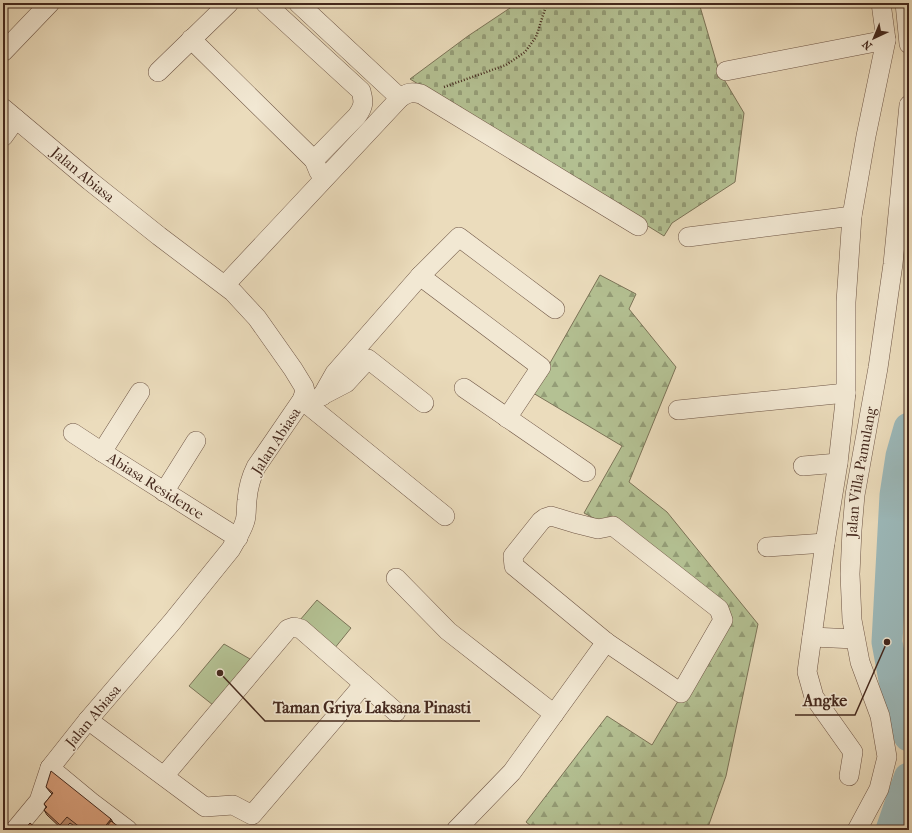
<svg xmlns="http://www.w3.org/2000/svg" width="912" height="833" font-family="'IM FELL French Canon',serif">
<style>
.green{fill:#b4c193;stroke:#7c7458}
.forest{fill:url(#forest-firs);stroke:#7c7458}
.cemetery{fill:url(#cemetery-stones);stroke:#7c7458}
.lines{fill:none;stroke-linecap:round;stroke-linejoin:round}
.river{stroke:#9cb9ba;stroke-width:31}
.minor-casing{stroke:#6e5545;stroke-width:20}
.path{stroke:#44281d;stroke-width:2.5;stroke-dasharray:1 2;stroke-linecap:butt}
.minor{stroke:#f2e8d3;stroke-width:19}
.wall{fill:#bb896a;stroke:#44281d}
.shaded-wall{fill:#986f56;stroke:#44281d}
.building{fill:#d99f7b;stroke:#44281d}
.labels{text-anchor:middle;stroke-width:3.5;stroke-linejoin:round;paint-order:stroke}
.street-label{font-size:15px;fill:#44281d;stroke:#f2e8d3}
.leader{fill:none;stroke:#44281d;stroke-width:1.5}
.callout-dot{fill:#44281d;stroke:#f2e8d3;stroke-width:1.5}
.callout-label{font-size:16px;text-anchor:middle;font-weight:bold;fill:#44281d;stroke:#f2e8d3;stroke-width:3.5;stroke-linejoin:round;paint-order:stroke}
</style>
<defs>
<pattern id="forest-firs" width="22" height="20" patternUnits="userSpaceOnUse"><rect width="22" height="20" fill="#b4c193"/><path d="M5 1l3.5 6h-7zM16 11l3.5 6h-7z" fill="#949d77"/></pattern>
<pattern id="cemetery-stones" width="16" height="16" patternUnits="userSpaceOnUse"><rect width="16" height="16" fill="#b4c193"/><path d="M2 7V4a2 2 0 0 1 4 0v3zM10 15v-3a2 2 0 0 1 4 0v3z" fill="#949d77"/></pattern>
</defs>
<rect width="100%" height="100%" fill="#ebdcbc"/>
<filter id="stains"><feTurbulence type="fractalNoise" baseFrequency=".005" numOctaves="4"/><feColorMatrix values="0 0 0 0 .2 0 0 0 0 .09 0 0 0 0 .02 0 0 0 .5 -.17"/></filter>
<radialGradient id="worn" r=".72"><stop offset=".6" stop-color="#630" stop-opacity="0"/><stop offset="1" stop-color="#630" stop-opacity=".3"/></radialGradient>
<path class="green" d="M317,600L351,628L334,649L300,620Z
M224,644L250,659L213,705L189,686Z"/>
<path class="forest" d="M600,275L636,294L629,309L676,367L629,482L667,512L758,624L726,776L707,830H536L526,822L607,716L652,745L729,615L641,543L584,513L622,446L533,393Z"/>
<path class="cemetery" d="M514,3H699L719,71L744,113L735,182L672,223L664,236L410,79L468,36L513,6Z"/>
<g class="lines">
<path class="river" d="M909,428L901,456L895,495L887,642L894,680L909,736
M891,830L909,778"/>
<defs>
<g id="minor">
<path d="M265,3L361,91C364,102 364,106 357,116L314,160"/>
<path d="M298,3L400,98"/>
<path d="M905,3L909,44"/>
<path d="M191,39L314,160L319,172"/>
<path d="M3,52L50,3"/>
<path d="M726,71L886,40"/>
<path d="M158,72L229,3"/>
<path id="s1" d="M3,108L90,181L159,236L233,292L257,318L293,369L304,387L305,391L302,400L256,467C251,477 248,488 247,500C246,506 247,515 245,521C242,531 236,540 231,549L172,622L88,720L50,768L39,801L15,830"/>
<path d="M3,137L16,119"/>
<path d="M688,237L852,216"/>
<path d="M420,276L541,367L507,418"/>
<path d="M225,285L400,98C408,92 412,92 421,94L638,226"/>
<path d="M464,388L586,472"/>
<path d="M321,396L346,383L368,359L424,403"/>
<path d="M322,396L335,373L420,276L459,237L555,309"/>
<path d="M302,400L445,516"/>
<path d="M678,410L846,393"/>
<path id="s2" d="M73,433L102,452L238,538"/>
<path d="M102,452L140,392"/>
<path d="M803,466L838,463"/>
<path d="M164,492L196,441"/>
<path d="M551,516L574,523L598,529L613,526L719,609L723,620L681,693L606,642L514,566L513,556L541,521L545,518Z"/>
<path d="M767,547L825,543"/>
<path d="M396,578L448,631L554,714"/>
<path d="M812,637L855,639"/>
<path d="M88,720L205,807L233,805L252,815L364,684"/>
<path d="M50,768L91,802L128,830"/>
<path d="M164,776L288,629L294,627L301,629L396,712"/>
<path d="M849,776L853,752L814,697L807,672L825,543L838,463L846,393V302L852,216L866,136L886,40L881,3"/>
<path d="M456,830L512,772L606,642"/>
<path id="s3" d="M857,830L879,789L887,757L880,716L860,662L852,620L850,574L852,530L855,495L878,368L893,264L909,105"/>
</g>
</defs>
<use href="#minor" class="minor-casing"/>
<path class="path" d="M444,87L506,65L525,52L536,37L547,3"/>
<use href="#minor" class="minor"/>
</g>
<path class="wall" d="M46,787L111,819L80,830L70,823L63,830L47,815L44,810L46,807L44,804L52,794L50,792Z"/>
<path class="shaded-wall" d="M111,819L114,824L109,830H102Z"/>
<path class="building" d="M51,771L111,819L102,830H80L81,828L67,817L60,825L44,810L47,807L44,804L53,793L46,787Z
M111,821L123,830H104Z
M30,823L38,830H24Z"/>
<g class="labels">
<g class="street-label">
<text dy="5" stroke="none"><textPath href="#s1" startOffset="104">Jalan Abiasa</textPath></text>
<text transform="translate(276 441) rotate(-57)" y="5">Jalan Abiasa</text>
<text dy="5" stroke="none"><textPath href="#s3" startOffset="370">Jalan Villa Pamulang</textPath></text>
<text dy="5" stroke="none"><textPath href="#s2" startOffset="98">Abiasa Residence</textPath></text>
<text transform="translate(93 716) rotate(-50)" y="5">Jalan Abiasa</text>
</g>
</g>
<path class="leader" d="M887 642L855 715H795M220 673L265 721H480"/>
<g class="callout-dot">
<circle cx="887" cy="642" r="4"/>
<circle cx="220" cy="673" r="4"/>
</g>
<g class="callout-label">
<text x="825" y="706">Angke</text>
<text x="372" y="713">Taman Griya Laksana Pinasti</text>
</g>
<rect width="912" height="833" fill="none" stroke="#ebdcbc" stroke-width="16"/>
<rect x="4" y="4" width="904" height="825" fill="none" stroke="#44281d" stroke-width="2"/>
<rect x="8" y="8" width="896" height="817" fill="none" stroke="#44281d"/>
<g transform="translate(874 38) rotate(224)" stroke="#f2e8d3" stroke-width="3" paint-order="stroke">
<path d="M0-3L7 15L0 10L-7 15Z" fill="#44281d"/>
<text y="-6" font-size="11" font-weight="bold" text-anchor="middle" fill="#44281d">N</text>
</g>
<rect width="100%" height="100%" filter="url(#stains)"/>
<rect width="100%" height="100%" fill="url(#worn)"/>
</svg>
